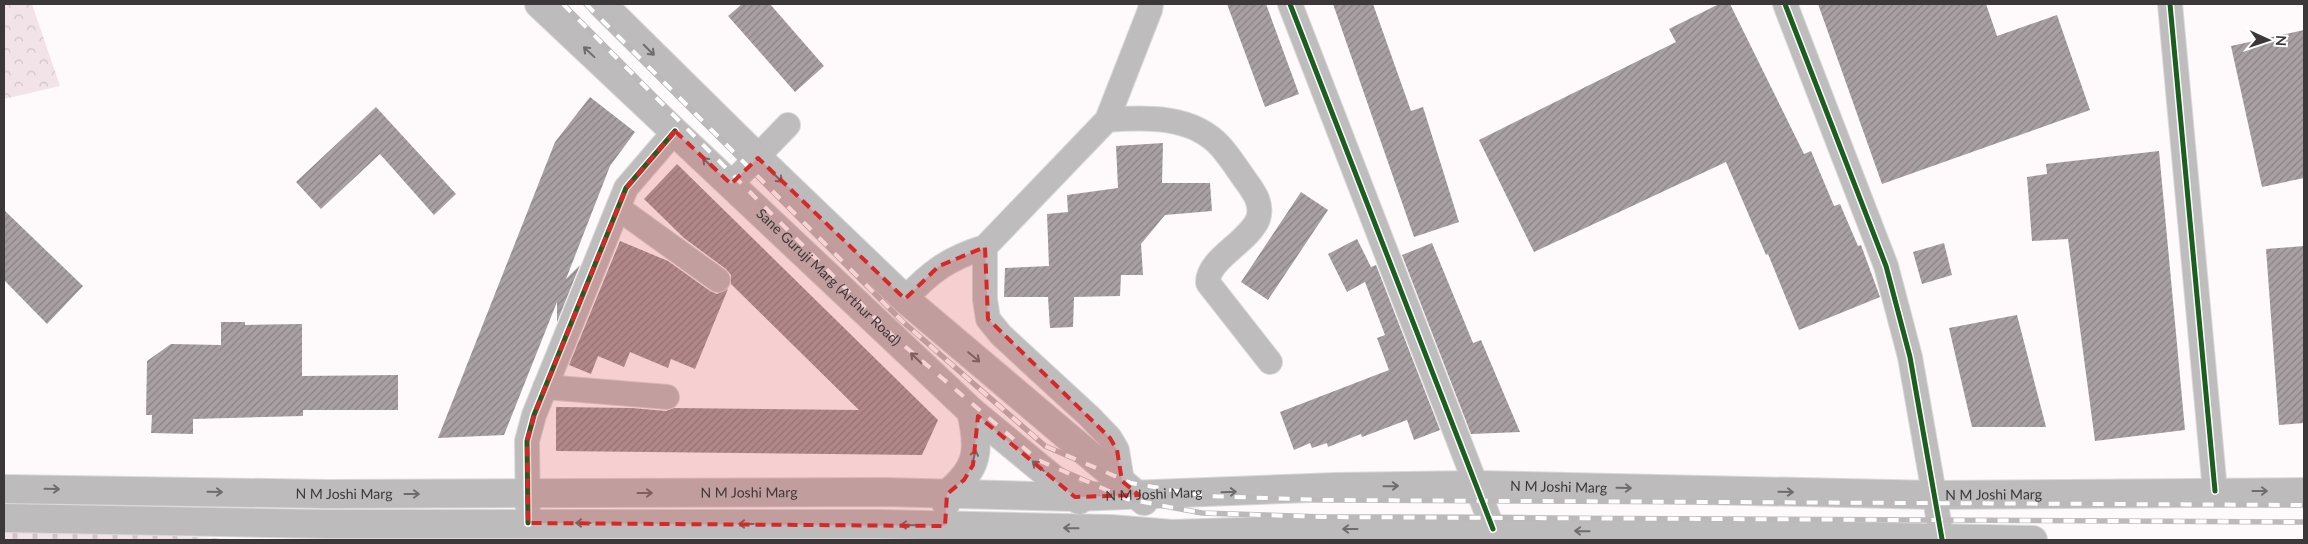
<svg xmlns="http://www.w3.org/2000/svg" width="2308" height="544" font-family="Lato,sans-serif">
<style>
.forest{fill:url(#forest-crowns)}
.cemetery{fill:url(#cemetery-stones)}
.building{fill:url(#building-hatch)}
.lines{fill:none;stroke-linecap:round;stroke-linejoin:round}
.street-casing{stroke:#dad8d9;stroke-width:26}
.secondary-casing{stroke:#dad8d9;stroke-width:30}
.street{stroke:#bebcbd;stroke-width:24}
.secondary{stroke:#bdbbbb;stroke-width:28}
.rail-casing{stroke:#bdb9bb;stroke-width:5.5}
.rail{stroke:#fff;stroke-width:4;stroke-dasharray:11;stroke-linecap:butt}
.cycleway-casing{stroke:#fff;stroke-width:8}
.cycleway{stroke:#1b5e20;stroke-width:5}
.oneway{stroke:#706c6d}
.marked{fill:#d62828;fill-opacity:0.2;stroke:#d62828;stroke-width:4;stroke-dasharray:10 6;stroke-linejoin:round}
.labels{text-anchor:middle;stroke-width:5;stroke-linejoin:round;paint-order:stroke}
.street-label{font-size:14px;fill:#3c3839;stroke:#fff}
</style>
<defs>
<pattern id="forest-crowns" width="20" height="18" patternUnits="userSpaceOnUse" patternTransform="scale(1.25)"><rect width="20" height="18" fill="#f2e3e8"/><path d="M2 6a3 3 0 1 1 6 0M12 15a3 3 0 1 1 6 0" fill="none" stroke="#d0c4c8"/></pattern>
<pattern id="cemetery-stones" width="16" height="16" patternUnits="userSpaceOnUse" patternTransform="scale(1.25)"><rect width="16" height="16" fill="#f2e3e8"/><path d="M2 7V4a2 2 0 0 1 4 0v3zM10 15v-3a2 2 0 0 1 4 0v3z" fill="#d0c4c8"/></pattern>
<pattern id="building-hatch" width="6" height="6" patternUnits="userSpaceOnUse" patternTransform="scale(1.25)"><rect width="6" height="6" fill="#a8a0a3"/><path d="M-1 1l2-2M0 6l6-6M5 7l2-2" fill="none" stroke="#8a8386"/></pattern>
</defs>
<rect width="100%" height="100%" fill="#fefafc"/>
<path class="forest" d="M4,4H32L60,86L4,99Z"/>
<path class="cemetery" d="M4,527L248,540H4Z"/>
<path class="building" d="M742,4H770L824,66L795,92L728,16Z
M1227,4H1266L1299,94L1265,107Z
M1333,4H1373L1411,111L1423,107L1459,222L1414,237Z
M1719,4H1730L1804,154L1811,151L1834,206L1840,204L1858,246L1861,245L1880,297L1799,330L1768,254L1766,255L1726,162L1534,252L1479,140L1676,42L1669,29Z
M1818,4H1986L1997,36L2057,15L2090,110L1882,184Z
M2304,30V178L2262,187L2231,46Z
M590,97L635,132L610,166L566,279L580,265L557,322V302L504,435L438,438L555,142Z
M376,107L456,194L434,215L380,154L321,209L296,182Z
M1163,143L1162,183H1210L1212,211L1165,215L1141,244L1143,275H1121L1120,296L1074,297L1073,327L1050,328L1048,297H1004L1005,268L1049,266L1047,214L1068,212L1067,195L1118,188L1116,146Z
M2159,151L2185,430L2095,441L2068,239L2032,241L2027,177L2047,174L2046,164Z
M677,164L938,420L922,455L556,451V407L632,408L666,411L674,408L859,410L731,284V275L726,269L684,238L644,199Z
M1301,192L1328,210L1268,300L1241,282Z
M4,210L83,286L47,324L4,280Z
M1357,239L1371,267L1376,265L1440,430L1414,440L1407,420L1362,437L1361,434L1328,447L1327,443L1312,448L1310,443L1294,450L1280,412L1389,370L1377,338L1385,335L1365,282L1347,292L1328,254Z
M620,241L668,261L710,291L717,294L728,289L695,369L671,359L668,368L630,352L624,367L598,356L591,374L569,365Z
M1432,243L1473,343L1481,340L1520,432L1471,434L1402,255Z
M1944,243L1952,275L1922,284L1913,252Z
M2304,246V423L2279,425L2266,249Z
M2017,315L2046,427H1972L1949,328Z
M221,322H245V325L302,324V376L398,375V410H303V416L193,419V434L151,433L152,415H146L147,361L171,344L221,345Z"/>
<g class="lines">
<defs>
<path id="street" d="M1290,4L1493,529
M1785,4L1886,266L1910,357L1942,539
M2170,4L2215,491
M1107,120C1145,117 1193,115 1221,147C1230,157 1238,170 1246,181C1254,192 1263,204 1258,219C1248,243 1207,259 1208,283L1270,362
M731,184L788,125
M618,208L718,280
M985,247V299L988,319L1001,335L1090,417L1110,438L1117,450L1122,481
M905,299C930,272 949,258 985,247L1107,120L1150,10L1151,4
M545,387L667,397
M528,523L527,441L534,415L626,188L675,131"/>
<g id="secondary">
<path id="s1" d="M539,4L971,411L1079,500"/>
<path d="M602,4L758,158L905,299L1144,501"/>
<path id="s2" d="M4,489L328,494L884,492L1075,497L1336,487L1475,485L1935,495L2304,492"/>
<path d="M946,503L947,494C979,468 980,450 971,411"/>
<path d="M4,518L327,524H880L1111,529L1172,534L1334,529H1493L2033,540"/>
</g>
</defs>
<use href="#street" class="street-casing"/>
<use href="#secondary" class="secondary-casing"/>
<use href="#street" class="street"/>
<use href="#secondary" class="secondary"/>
<defs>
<path id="rail" d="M563,4L894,337L1038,460L1127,499L1202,513L1324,517L2304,522
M586,4L902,321L1045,446L1131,483L1206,496L1326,500L2304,505"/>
</defs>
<use href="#rail" class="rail-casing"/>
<use href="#rail" class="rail"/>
<defs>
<path id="cycleway" d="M1290,4L1493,529
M1785,4L1886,266L1910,357L1942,539
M2170,4L2215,491
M528,523L527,441L534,415L626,188L675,131"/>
</defs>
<use href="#cycleway" class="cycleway-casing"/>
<use href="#cycleway" class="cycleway"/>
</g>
<defs><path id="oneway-shaft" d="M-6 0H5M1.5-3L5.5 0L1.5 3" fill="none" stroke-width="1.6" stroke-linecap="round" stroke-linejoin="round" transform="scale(1.25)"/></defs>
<g class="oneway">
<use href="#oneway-shaft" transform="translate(649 50) rotate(45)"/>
<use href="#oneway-shaft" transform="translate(589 52) rotate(-137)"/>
<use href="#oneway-shaft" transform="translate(708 163) rotate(-136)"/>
<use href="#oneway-shaft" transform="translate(777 177) rotate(44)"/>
<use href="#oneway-shaft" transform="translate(974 357) rotate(40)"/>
<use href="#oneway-shaft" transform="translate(916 358) rotate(-136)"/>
<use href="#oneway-shaft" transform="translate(974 457) rotate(-78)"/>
<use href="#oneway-shaft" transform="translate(1038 466) rotate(-140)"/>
<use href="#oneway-shaft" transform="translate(1391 486) rotate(-1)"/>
<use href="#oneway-shaft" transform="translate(1624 488) rotate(1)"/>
<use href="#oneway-shaft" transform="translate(52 489) rotate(1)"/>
<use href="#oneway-shaft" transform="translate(2260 491)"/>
<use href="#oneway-shaft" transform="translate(215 492) rotate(1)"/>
<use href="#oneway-shaft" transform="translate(1229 492) rotate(-2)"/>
<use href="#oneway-shaft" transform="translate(1786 492) rotate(1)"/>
<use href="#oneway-shaft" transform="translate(645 493)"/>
<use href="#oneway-shaft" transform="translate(412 494)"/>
<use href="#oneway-shaft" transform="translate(583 523) rotate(-180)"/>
<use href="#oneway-shaft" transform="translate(746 524) rotate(-180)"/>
<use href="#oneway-shaft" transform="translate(908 525) rotate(-179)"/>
<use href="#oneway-shaft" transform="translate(1071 528) rotate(-179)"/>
<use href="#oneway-shaft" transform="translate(1350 529) rotate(180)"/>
<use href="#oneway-shaft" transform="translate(1582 531) rotate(-179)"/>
</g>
<path class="marked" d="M675,131L731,184L758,158L905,299L939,266L985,247L988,319L1110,438L1117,450L1122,481L1139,495L1075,497L978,416L973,465L964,480L947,494L945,526L528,523L527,441L534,415L626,188Z"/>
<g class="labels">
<g class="street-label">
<text dy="5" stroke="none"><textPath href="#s1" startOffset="398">Sane Guruji Marg (Arthur Road)</textPath></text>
<text dy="5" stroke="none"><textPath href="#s2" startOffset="1555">N M Joshi Marg</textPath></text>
<text dy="5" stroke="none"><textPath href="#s2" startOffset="745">N M Joshi Marg</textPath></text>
<text dy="5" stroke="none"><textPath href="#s2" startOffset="340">N M Joshi Marg</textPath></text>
<text dy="5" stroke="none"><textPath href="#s2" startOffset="1150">N M Joshi Marg</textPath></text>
<text dy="5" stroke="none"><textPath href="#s2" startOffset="1990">N M Joshi Marg</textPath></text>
</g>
</g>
<rect width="2308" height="544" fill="none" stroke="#3c3839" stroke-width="10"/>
<g transform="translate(2268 40) rotate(93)" stroke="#ffffff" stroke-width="4" paint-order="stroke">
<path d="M0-4L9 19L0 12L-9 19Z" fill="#3c3839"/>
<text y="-8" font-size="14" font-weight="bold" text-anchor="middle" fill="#3c3839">N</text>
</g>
</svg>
